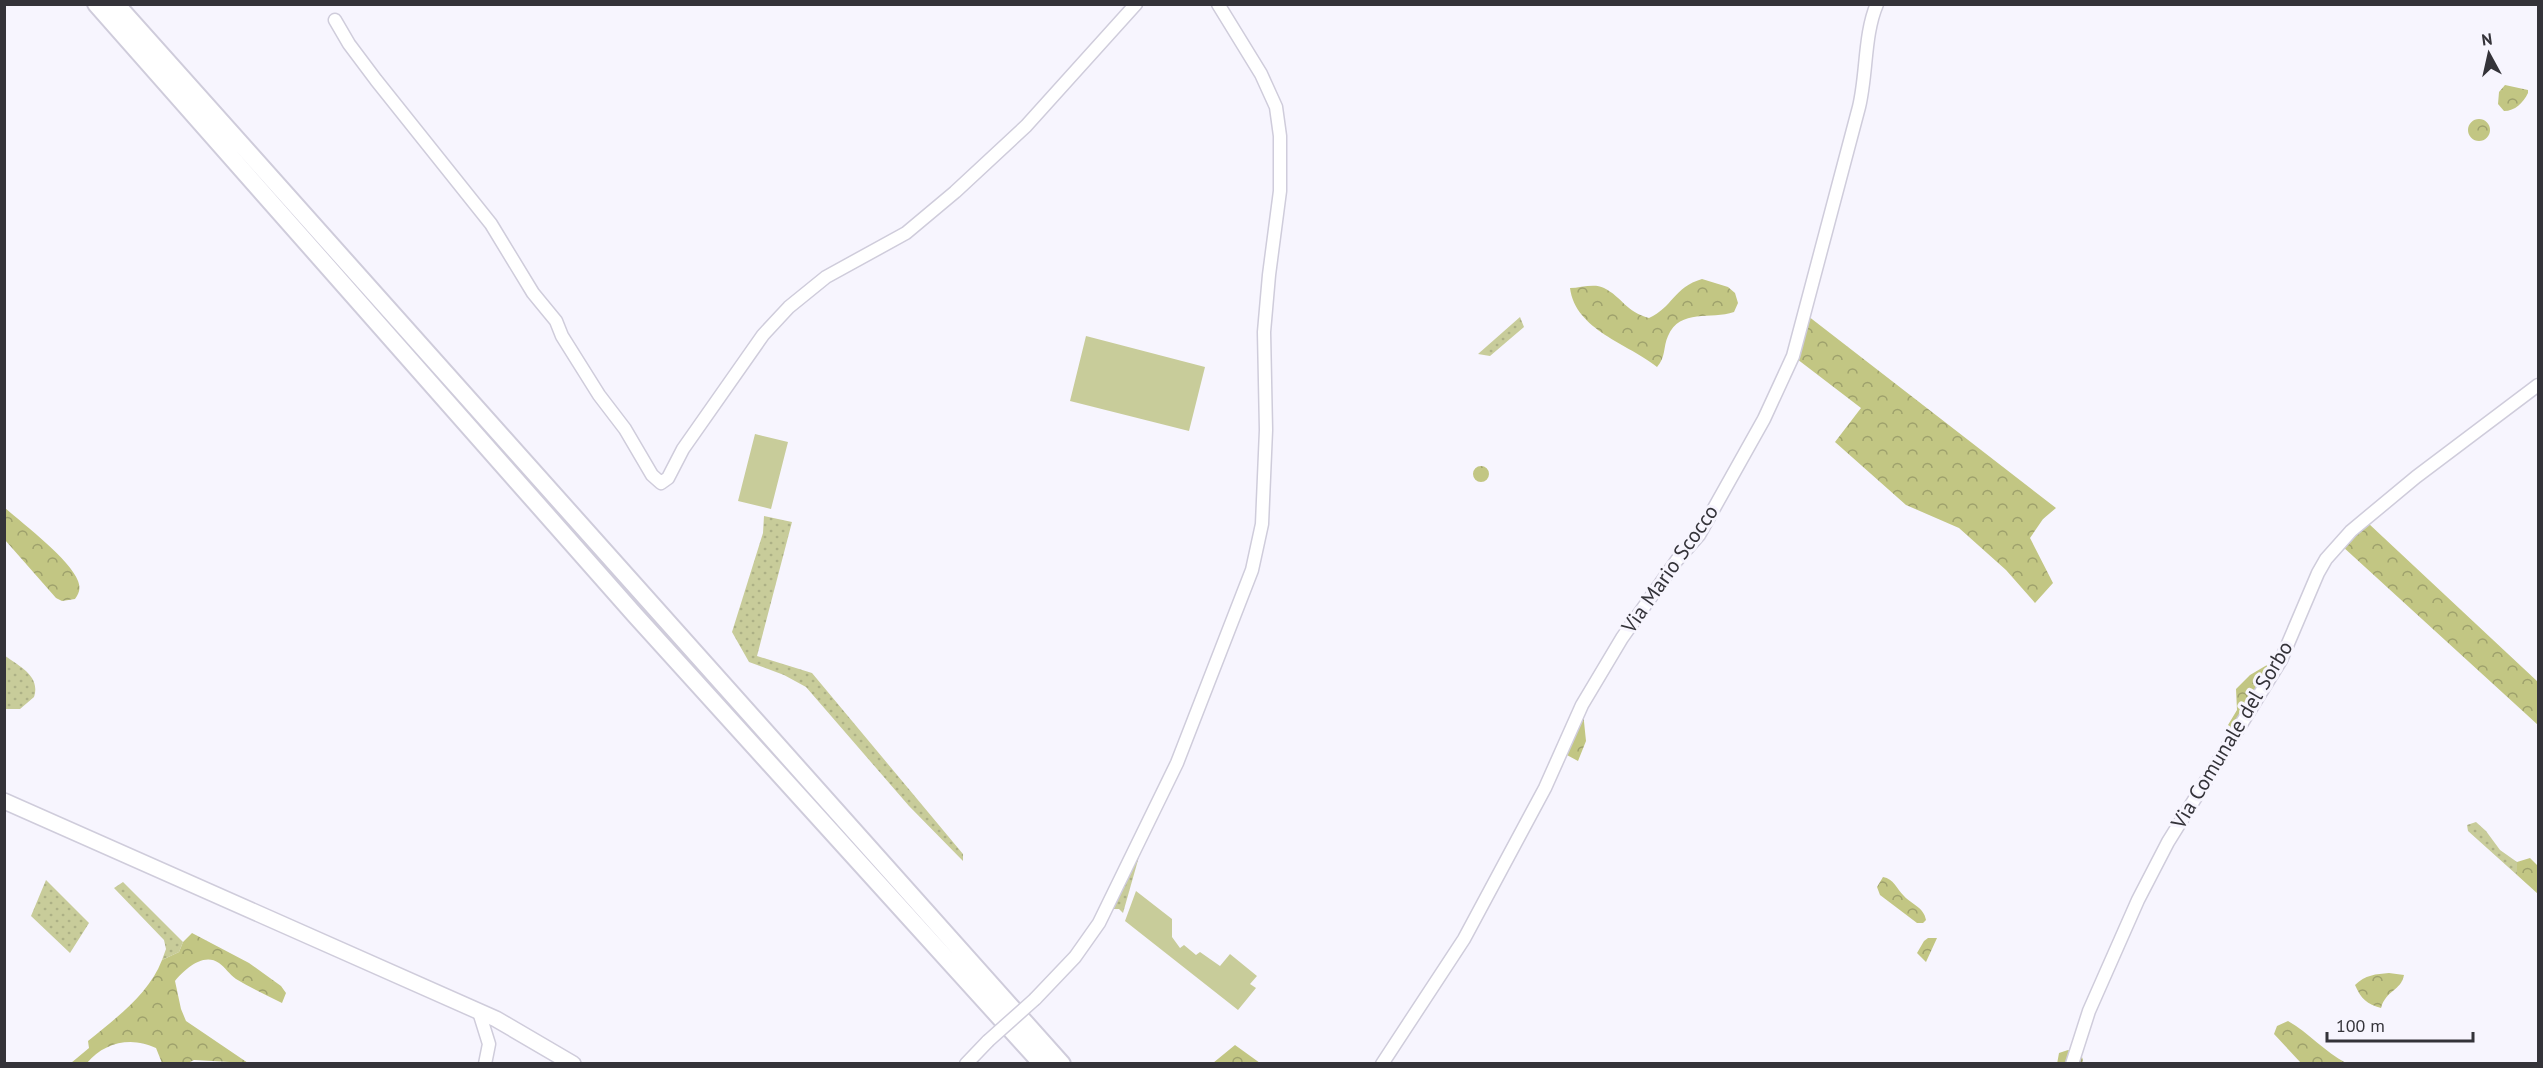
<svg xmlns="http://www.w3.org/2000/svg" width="2543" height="1068" font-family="'PT Sans',sans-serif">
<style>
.grass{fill:url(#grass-dots)}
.forest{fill:url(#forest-crowns)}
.green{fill:#c8cc9a}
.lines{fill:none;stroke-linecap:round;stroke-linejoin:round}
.minor-casing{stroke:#cfccdb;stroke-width:15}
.major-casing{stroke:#cfccdb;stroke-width:18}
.highway-casing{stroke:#cfccdb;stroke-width:20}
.minor{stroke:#fff;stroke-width:12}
.major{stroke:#fff;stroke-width:15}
.highway{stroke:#fff;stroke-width:16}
.minor-bridge-casing{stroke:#cfccdb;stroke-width:15;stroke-linecap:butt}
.minor-bridge{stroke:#fff;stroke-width:12}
.labels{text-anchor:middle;stroke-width:6;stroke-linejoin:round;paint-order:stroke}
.street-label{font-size:21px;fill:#343339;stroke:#f7f5fe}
</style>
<defs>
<pattern id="grass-dots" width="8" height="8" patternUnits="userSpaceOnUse" patternTransform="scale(1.5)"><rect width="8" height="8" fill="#c8cc9a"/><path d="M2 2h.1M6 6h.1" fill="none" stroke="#acb085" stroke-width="1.8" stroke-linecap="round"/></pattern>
<pattern id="forest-crowns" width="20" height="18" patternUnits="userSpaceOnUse" patternTransform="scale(1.5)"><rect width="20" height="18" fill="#c2c683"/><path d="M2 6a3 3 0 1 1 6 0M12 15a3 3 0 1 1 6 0" fill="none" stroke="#9ea16c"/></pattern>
</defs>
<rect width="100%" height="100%" fill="#f7f5fe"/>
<path class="grass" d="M1520,317L1524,327L1490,356L1478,354Z
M764,516L792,522L757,656L812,673L963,854V861L909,806L806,687L784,675L749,662L732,632L763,533Z
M4,655C18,666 41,675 34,697L20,709H5Z
M2476,822L2486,831L2500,850L2517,862V875L2468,831L2467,825Z
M1139,846L1140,853L1123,913L1119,909H1112Z
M46,880L89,923L70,953L31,916Z
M123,882L183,942L179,952L162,960L166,949L164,940L114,888Z"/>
<path class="forest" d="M2505,85L2528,90V93C2523,103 2515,111 2504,111L2498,104L2499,92Z
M2468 130a11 11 0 1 1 22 0a11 11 0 1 1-22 0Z
M1702,279L1728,287L1735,293L1738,303L1734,312C1711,320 1680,308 1668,336C1663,347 1666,357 1657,367C1629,344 1575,330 1570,288C1581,288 1594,283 1604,288C1622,297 1626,312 1649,318C1672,308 1674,287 1702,279Z
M1808,316L2056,508L2043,519L2030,538L2053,583L2035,603L2006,570L1959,528L1906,505L1835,442L1861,408L1797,359Z
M1473 474a8 8 0 1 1 16 0a8 8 0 1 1-16 0Z
M4,507C23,524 70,559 78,581C81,589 79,593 75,599L62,601L56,598L5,540Z
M2368,523L2538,682V725L2342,546Z
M2272,662L2234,729L2228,725L2237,710L2236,689L2250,675Z
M1583,712L1586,741L1578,761L1565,754Z
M2530,858L2538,866V894L2517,875V862Z
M1883,877C1894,879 1896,888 1904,896C1911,904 1924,907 1926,920L1923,923H1917L1880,895L1877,887Z
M192,933L249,963L281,986L286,993L282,1003C266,995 251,988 236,979C229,974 225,967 219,963C203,952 184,970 175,981L181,1009L186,1021L248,1063L194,1060L188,1063H162L156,1048C132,1036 104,1042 87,1063H71L89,1048L88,1041C116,1018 149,994 162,960L179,952L183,942Z
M1928,938H1937L1926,962L1917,953L1924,941Z
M2389,973L2404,975C2401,991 2386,990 2381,1008C2367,1004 2361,999 2355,985C2365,975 2376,974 2389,973Z
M2288,1021C2309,1033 2325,1052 2346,1063H2301L2274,1034L2277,1026Z
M1235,1045L1260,1063H1213Z
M2068,1050L2080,1051L2083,1060L2082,1063L2057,1064L2059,1053Z"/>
<path class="green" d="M1086,336L1205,367L1189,431L1070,401Z
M755,434L788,442L771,509L738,501Z
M1136,891L1172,919V937L1180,948L1184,945L1196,955L1200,952L1220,966L1230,954L1257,976L1250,984L1256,988L1238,1010L1125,921Z"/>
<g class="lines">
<defs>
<path id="minor" d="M335,20L349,44L376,80L491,224L533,293L556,321L562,336L599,395L625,429L652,475L661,483L668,478L683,449L763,335L789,307L826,277L906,233L955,192L1026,126L1136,4
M1035,999L1075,957L1099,923L1177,763L1252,570L1262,524L1266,430L1264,332L1269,275L1280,191V136L1276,107L1261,74L1218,4
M479,1012L489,1044L485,1064
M966,1064L988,1041
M1382,1064L1464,939L1545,788L1582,705L1622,638L1677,560L1699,535L1764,419L1793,356L1859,107C1867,74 1864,34 1877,4
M2072,1064L2089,1011L2138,900L2168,842L2281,660L2318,573L2326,559L2351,531L2416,477L2538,385"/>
<path id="major" d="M4,801L496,1019L573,1064"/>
<path id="highway" d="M96,4L635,615L1042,1064
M116,4L1062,1064"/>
</defs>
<use href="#minor" class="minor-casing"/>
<use href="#major" class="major-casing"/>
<use href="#highway" class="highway-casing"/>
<use href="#minor" class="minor"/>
<use href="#major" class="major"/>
<use href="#highway" class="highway"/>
<defs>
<path id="minor-bridge" d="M988,1041L1035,999"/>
</defs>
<use href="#minor-bridge" class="minor-bridge-casing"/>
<use href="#minor-bridge" class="minor-bridge"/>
</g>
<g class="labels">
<g class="street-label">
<text transform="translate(1670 569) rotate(-55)" y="7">Via Mario Scocco</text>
<text transform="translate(2232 735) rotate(-59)" y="7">Via Comunale del Sorbo</text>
</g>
</g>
<rect width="2543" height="1068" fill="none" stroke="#343339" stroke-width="12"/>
<g transform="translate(2489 54) rotate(352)" stroke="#f7f5fe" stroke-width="4.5" paint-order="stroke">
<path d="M0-4.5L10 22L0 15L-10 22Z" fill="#343339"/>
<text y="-9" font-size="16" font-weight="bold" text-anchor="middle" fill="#343339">N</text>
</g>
<path d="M2327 1032v9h146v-9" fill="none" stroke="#343339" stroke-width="3"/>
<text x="2336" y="1032" font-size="18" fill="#343339" stroke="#f7f5fe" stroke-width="4.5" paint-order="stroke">100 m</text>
</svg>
